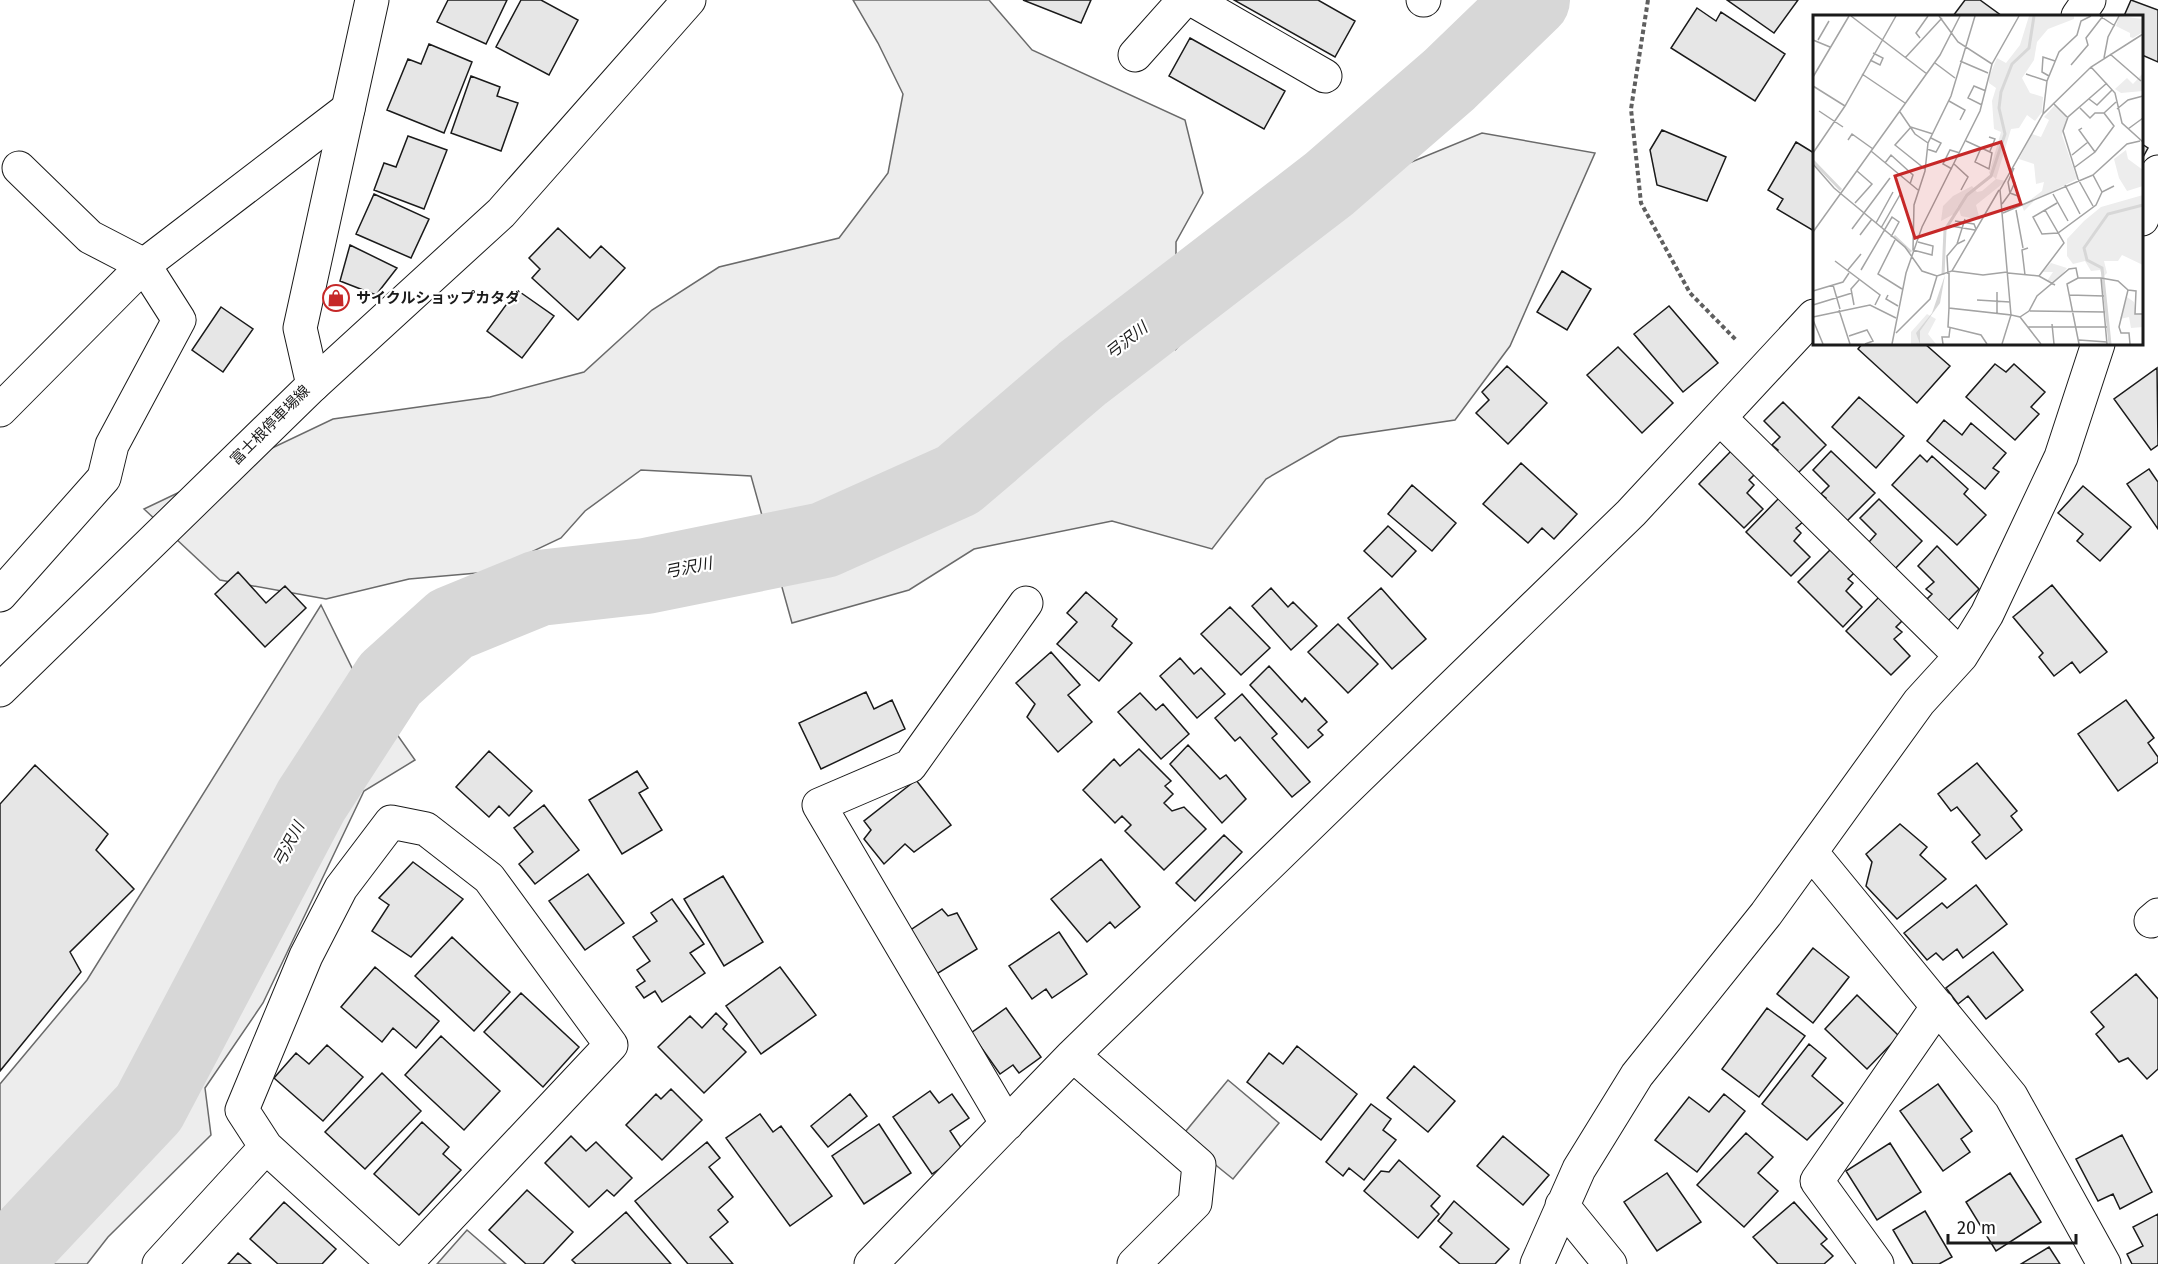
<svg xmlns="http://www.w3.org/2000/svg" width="2158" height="1264" font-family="'Fira Sans','Noto Sans JP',sans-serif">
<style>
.built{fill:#ededed;stroke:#6a6a6a;stroke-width:1.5}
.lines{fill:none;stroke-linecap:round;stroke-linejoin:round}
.river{stroke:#d7d7d7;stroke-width:76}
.building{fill:#e6e6e6;stroke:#1a1a1a;stroke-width:1.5}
.minor-casing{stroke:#1a1a1a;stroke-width:35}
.tertiary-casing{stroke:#1a1a1a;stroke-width:35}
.secondary-casing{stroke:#1a1a1a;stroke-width:35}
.path{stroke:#5f5f5f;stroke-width:4;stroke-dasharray:4.5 3;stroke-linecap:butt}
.minor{stroke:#fff;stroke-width:33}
.tertiary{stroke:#fff;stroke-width:33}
.secondary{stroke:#fff;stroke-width:33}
.labels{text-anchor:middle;stroke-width:4.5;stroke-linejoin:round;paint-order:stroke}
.poi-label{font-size:15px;font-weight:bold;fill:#1a1a1a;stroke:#fff;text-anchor:start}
.street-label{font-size:15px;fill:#1a1a1a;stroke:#fff}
.water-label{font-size:16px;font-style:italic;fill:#1a1a1a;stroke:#fff}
.inset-river{fill:none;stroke:#d7d7d7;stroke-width:3}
.inset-road{fill:none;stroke:#a3a3a3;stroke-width:1.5}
.view{fill:#c62828;fill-opacity:0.15;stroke:#c62828;stroke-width:3}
.inset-edge{fill:none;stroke:#1a1a1a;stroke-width:3}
</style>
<rect width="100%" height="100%" fill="#fff"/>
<path class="built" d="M853,0H989L1032,50L1185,120L1203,193L1176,242V349L1297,209L1482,133L1595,153L1510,346L1455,420L1339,437L1266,479L1212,549L1112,521L974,549L909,590L792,623L751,476L641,470L585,511L561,538L489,572L409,579L326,599L220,580L144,509L333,419L490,397L584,372L652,310L719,267L839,238L888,173L903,94L878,43Z
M321,605L356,676L415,760L364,791L263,1003L205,1088L211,1135L108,1237L87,1264H0V1084L87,980Z
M1228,1080L1279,1123L1233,1179L1181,1137Z
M467,1230L506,1264H437Z"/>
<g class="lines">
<path class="river" d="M2,1264L149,1108L311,801L390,679L451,624L539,588L646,576L824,540L958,480L1083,373L1329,184L1449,80L1532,0"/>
</g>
<path class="building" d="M448,0H507L486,44L437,22Z
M521,0H541L578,20L549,75L496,47Z
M1023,0H1091L1081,23Z
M1234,0H1318L1355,21L1335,57Z
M1727,0H1798L1774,33Z
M1965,0H1980L2002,16H1953Z
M2131,0L2158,10V62L2142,55V16H2124Z
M1697,8L1716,21L1721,12L1785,54L1755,101L1671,48Z
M1190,38L1285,91L1264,129L1169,76Z
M429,44L472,62L444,133L387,110L408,59L421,64Z
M471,76L500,87L497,96L518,103L501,151L451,133Z
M1662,130L1726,157L1707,201L1657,185L1650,150Z
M408,136L447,150L424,209L374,190L384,163L396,167Z
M1796,142L1814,153V231L1777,209L1783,199L1768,190Z
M2142,144L2148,148L2142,159Z
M374,194L429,219L411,258L356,234Z
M558,228L590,258L601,246L625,268L578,320L532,278L540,269L529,258Z
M350,245L397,268L376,295L340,281Z
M1562,271L1591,289L1567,330L1537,312Z
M517,290L554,316L522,358L487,331Z
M1669,306L1718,363L1683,392L1634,334Z
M221,307L253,329L223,372L192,350Z
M1862,344H1925L1950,366L1917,403L1858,349Z
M1618,347L1673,403L1642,433L1587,375Z
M1995,364L2006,372L2014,364L2045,392L2031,407L2039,414L2015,440L1966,397Z
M1507,366L1547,403L1508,444L1476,413L1489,400L1482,392Z
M2157,368L2158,445L2151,450L2114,399Z
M1859,397L1904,436L1876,468L1832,427Z
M1783,402L1826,445L1791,480L1769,458L1778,450L1772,445L1780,437L1764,421Z
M1944,420L1962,435L1971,423L2006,453L1993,468L1999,472L1985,489L1927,441Z
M1733,449L1757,472L1749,480L1754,485L1747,493L1763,509L1744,528L1699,484Z
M1831,451L1875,493L1840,528L1818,507L1826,498L1821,494L1829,486L1813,470Z
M1920,455L1927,462L1932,456L1968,489L1964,494L1986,515L1957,545L1892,485Z
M1521,463L1577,514L1554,539L1542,528L1528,543L1483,504Z
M2149,469L2158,482V529L2127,484Z
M1412,485L1456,523L1432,551L1388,514Z
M2083,486L2131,527L2100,561L2077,541L2083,534L2058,513Z
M1781,496L1805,520L1796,528L1801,533L1794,541L1810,557L1791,576L1746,532Z
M1879,499L1922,541L1887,577L1869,542L1876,534L1860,518Z
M1388,526L1416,551L1392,577L1364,551Z
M1937,546L1979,589L1945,624L1923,603L1932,594L1926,589L1934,582L1918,566Z
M1833,547L1857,570L1848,579L1853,583L1846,591L1862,607L1843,627L1798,582Z
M238,572L266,603L285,586L306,608L265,647L215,594Z
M2052,585L2107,652L2080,673L2072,662L2054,676L2039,657L2043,653L2013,617Z
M1271,588L1288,607L1293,602L1317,626L1291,650L1252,606Z
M1381,588L1426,639L1392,669L1348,618Z
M1086,592L1117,619L1112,626L1132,643L1099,681L1057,644L1077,622L1067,613Z
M1881,595L1905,618L1896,627L1902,632L1894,639L1910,656L1891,675L1846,631Z
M1230,607L1270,648L1241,675L1201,634Z
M1338,624L1378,664L1348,693L1308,652Z
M1051,652L1080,685L1068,695L1092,722L1058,752L1027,717L1035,704L1016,683Z
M1180,658L1194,674L1201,668L1225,694L1197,718L1160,676Z
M1269,666L1302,702L1305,698L1327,722L1318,730L1323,735L1308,748L1250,685Z
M866,692L874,709L892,700L905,729L821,769L799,723Z
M1140,693L1156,710L1163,704L1189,734L1161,759L1118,712Z
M1242,694L1277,734L1272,738L1310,782L1292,797L1240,737L1235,741L1215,718Z
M2126,700L2154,738L2148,743L2158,757V762L2118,791L2078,734Z
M1188,745L1220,779L1226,775L1246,799L1222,823L1170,764Z
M1139,749L1171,781L1165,786L1173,794L1164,803L1172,811L1184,807L1206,829L1164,870L1125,831L1131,825L1122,816L1115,823L1083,790L1114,759L1120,766Z
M489,751L532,791L509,816L499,806L489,817L456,787Z
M1977,763L2017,811L2011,816L2022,830L1986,859L1972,842L1980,835L1957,807L1951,811L1938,794Z
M35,765L108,834L96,850L134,889L70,952L81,972L0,1071V804Z
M637,771L648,788L639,793L662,830L622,854L589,800Z
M916,780L951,825L914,852L905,844L884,864L864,839L871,830L864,821Z
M544,805L579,850L535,884L519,864L533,852L514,828Z
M1900,824L1927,847L1920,855L1946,879L1897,919L1866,886L1872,862L1866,854Z
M1224,835L1242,852L1195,901L1176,883Z
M1101,859L1140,907L1115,928L1110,922L1087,942L1051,899Z
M413,862L463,899L411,957L372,931L389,905L379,898Z
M588,874L624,923L585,950L549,901Z
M723,876L763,942L724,966L684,899Z
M1976,885L2007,924L1963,958L1957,949L1943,960L1936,953L1927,960L1904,933L1942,903L1947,908Z
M672,899L704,944L690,953L705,973L662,1002L655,991L644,998L636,987L645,981L637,970L650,961L633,937L657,921L651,913Z
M942,909L948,916L957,913L977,949L935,975L909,931Z
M1059,932L1087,974L1052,998L1046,989L1032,999L1009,966Z
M452,937L510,992L474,1031L415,976Z
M1813,948L1849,977L1813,1023L1777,994Z
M1993,952L2023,990L1986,1019L1968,996L1958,1004L1946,988Z
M375,967L439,1021L416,1048L393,1028L382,1042L341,1007Z
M780,967L816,1015L761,1054L726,1006Z
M2136,974L2158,999V1069L2147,1079L2128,1058L2119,1062L2096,1034L2104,1027L2091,1012Z
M521,993L579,1047L543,1087L484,1032Z
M1857,995L1899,1036L1867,1069L1825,1029Z
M1006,1008L1041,1057L1019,1073L1013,1065L1000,1074L971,1033Z
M1767,1008L1805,1036L1759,1097L1722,1069Z
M716,1013L727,1024L723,1029L746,1052L704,1093L658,1047L690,1016L702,1028Z
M441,1036L500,1091L464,1130L405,1075Z
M1809,1044L1826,1058L1812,1076L1843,1103L1807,1140L1762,1104Z
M327,1045L363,1077L323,1121L274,1078L296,1053L309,1064Z
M1297,1046L1357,1094L1321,1140L1247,1082L1269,1053L1283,1064Z
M1414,1066L1455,1101L1428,1132L1387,1098Z
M382,1073L421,1111L365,1169L325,1132Z
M1938,1084L1972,1131L1961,1139L1970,1152L1943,1171L1900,1111Z
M671,1089L702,1120L662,1160L626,1125L656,1094L661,1099Z
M930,1091L939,1103L952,1094L969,1118L950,1131L964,1152L932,1174L893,1117Z
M850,1094L867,1116L828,1147L811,1126Z
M1724,1094L1745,1111L1697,1172L1655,1140L1689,1097L1709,1112Z
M1371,1104L1391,1119L1383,1130L1396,1140L1364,1180L1349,1168L1343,1176L1326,1162Z
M760,1114L773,1132L781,1126L832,1196L790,1226L726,1138Z
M422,1122L449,1147L443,1154L461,1170L419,1215L374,1174Z
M879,1124L911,1173L864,1204L832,1156Z
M1746,1133L1773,1157L1758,1173L1778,1191L1744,1227L1697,1185Z
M2122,1135L2152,1192L2120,1209L2113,1194L2098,1201L2076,1159Z
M571,1136L586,1151L596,1142L632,1178L614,1196L607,1190L589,1207L545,1163Z
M1503,1136L1549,1175L1523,1205L1477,1166Z
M707,1142L720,1158L709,1167L733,1197L718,1210L728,1222L710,1237L733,1264H688L635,1201Z
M1890,1143L1921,1192L1877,1220L1846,1171Z
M1399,1160L1440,1196L1431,1206L1439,1214L1418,1238L1364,1191L1381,1171L1389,1172Z
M1667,1173L1701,1222L1657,1251L1624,1202Z
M2010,1173L2041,1222L1996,1251L1966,1202Z
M527,1190L573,1232L543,1264H526L489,1230Z
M1454,1201L1509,1249L1495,1264H1460L1440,1247L1452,1233L1438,1221Z
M284,1202L336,1249L322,1264H278L250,1239Z
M1794,1202L1827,1239L1821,1244L1833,1256L1824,1264H1778L1753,1237Z
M1925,1211L1952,1257L1939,1264H1913L1893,1230Z
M626,1212L671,1264H576L572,1260Z
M2158,1214V1264H2132L2127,1254L2143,1246L2133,1227Z
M2049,1247L2060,1264H2021Z
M238,1253L251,1264H228Z"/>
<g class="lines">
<defs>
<path id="minor" d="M1193,0L1325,76
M1423,0H1424
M2078,16L2089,0
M1135,55L1184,0
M2142,219L2158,172
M0,410L144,265L90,237L19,168
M1720,418L1961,656
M0,595L104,478L112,445L179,320L144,265L348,109
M1811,852L2011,1096L2104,1264
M2151,921L2158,915
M1073,1055L1199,1165L1195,1203L1134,1264
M1007,1124L819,805L910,766L1026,603
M1562,1205L1610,1264
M159,1264L266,1147
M394,1264L266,1147L242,1110L306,956L341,888L391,822L426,829L489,878L611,1045L405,1264
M871,1264L1073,1055L1631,513L1814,316
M1537,1264L1579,1169L1637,1075L1766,914L1919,702L1961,656L1987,614L2061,457L2098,344
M1877,1264L1817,1181L1938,1006"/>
<path id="tertiary" d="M313,385L501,213L689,0"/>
<path id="secondary" d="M0,690L313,385L300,328L372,0"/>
</defs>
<use href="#minor" class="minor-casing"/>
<use href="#tertiary" class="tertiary-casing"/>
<use href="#secondary" class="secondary-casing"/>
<path class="path" d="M1648,0L1631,109L1641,203L1690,293L1737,341"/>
<use href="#minor" class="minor"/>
<use href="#tertiary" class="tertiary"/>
<use href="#secondary" class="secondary"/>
</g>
<defs>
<symbol id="shop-ring" viewBox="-11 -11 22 22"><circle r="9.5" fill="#fff" stroke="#c62828" stroke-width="1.5"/><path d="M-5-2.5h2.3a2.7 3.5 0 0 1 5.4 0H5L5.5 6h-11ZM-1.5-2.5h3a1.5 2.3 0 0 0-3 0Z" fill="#c62828"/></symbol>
</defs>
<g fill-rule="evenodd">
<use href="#shop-ring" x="321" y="283" width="30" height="30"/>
</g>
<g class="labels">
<g class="poi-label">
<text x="356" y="303">サイクルショップカタダ</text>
</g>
<g class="street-label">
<text transform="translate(270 425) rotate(-45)" y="5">富士根停車場線</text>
</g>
<g class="water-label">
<text transform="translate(1126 340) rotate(-38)" y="6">弓沢川</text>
<text transform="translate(688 567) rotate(-11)" y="6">弓沢川</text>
<text transform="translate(288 844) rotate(-62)" y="6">弓沢川</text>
</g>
</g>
<g transform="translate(1813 15)">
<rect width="330" height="330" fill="#fff"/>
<path d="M216,1H261V4L235,14L224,27L221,45L209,63L217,78L230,82L229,97L222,106L214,100L206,113L198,114L183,164L193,166L163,190L167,205L148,201L145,191L141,199L128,206L130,191L140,181L159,171L164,177L169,176L183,164L176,158L188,117L181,114L179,86L183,73L176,68V62L184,43L193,48L207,30ZM306,1L330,4V17L320,23L317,22V18L303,11ZM330,58V76L308,78L302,74L314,63L320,69ZM242,90L255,102L249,120L264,164L222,185L211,196L209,191L229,176L231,167L223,169L221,149L206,144L219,119L228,122L236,105L231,102ZM313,135L315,144L330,155V171L314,176L306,163L301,144ZM330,180V250L309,240L305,246H291L294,258L290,262L287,255L278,256L272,246L260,249L254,241V224L271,206L288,192ZM238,248L254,253L242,267L234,266L240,257H229ZM314,282L321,287L323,299L330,298V312L318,313L316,302L307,304ZM114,299L123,304L115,319L123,329H98V317Z" fill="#ededed"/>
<path d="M132,260L127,288L107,316V329L103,318L119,298Z" fill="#d7d7d7"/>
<path class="inset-river" d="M0,146L28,175M81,221L98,237M130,260L132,215L154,180L178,161L192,119L186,93L188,77L199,49L216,33L221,1M297,329L289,253L274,245L271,233L295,199L330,190"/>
<path class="inset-road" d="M38,1L114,59M126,1L145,27L179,49M287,1L302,11M107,23L103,18L115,1M0,25L17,32M5,25L16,6M297,39L328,66M92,43L129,3M291,43L295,22L306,1M57,45L67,50L70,43L60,38M147,46L175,58M122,48L142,63M258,50L275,30L273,23L290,1M278,52L302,78L309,108L330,127M49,59L92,88M213,59L234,66M236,61L229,57L230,42L242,46M0,62L36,1M0,71L32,91M276,84L284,90L299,75M136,86L152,95L147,105M240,88L254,102M169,90L155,83L161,71L173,76M267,93L277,103L282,98H291M304,94L315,85L330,81M6,96L30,112M87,97L102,119L115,128M230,99L234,66L246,37L264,20L268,6L278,1M269,113L266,115L282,137M315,114L330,103M176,122L182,124L177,136M35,125L39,119L60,134M153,126L177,137L179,138L176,154L162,147L168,133M114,134L123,137L128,128L118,123M58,136L105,175M0,138L32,91L83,1M259,140L275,127M72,148L78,140L100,160L97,169M0,149L21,173L92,232L109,256L124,261L139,256L186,175M141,149L155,162L148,175M262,152L282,137L301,111L291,98L303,87M112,154L82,130L98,112L120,119M139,154L130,149L137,135L147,138M280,160L314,129L327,126M202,167L197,178L205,181M252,170L267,199M240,179L255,206M42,188L59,169L44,156M244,188L220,202L229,219L245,218L283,190L289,177L301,171M189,189L197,178L195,167L201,153M280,191L265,164L250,116L255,102L294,68M203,195L210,233M190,198L280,160L289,177M142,206L161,209L163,214M63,208L80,177M138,211L162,215M68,213L88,178M39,214L77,163M0,217L127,40L147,1M47,220L59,204M82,225L65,259L89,274M105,227L120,231L119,240L100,235L101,190L112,156L115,128L138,81L162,1M144,229L152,204M22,246L67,280L62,290M48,255L79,202L86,207L78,222M34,256L48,239M139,256L170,260L194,257M136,258V293L198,300L189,329M195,258L226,261L242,270M135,259L134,241L144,229L152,225M212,260L209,235L215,233M226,261L251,228L232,195M288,263L294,329M20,270L27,294M315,275L323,276L322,299H330M0,276L30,267L36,258M184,277V298M75,280L73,284L85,291M256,280L291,281M164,285L197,287M0,290L39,278M41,290L38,274L46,265M136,293L135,312L168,320L174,329M26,295L37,329M217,296L292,297M0,302L57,290L83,303M207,302L216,296L224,281L256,254L263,253L265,263M0,305L10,329M239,309L241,329M215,312H294M83,318L117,284L124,261M36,321L54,315L60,326L52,329M266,325L294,327M79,329L93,258L109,212L167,96L179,49L206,1M130,329L129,322H136L137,313M228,329L207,302L198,300L187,175L230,99L278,52L330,19M266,329L254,269L265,263H288L305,266L315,275L306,312L308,318H316L317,329"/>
<path class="view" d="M188,127L208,189L102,223L82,161Z"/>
<rect width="330" height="330" class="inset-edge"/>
</g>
<path d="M1948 1234v9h128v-9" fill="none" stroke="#1a1a1a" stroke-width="3"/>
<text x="1957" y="1234" font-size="18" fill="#1a1a1a" stroke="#ffffff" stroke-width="4.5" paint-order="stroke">20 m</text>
</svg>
